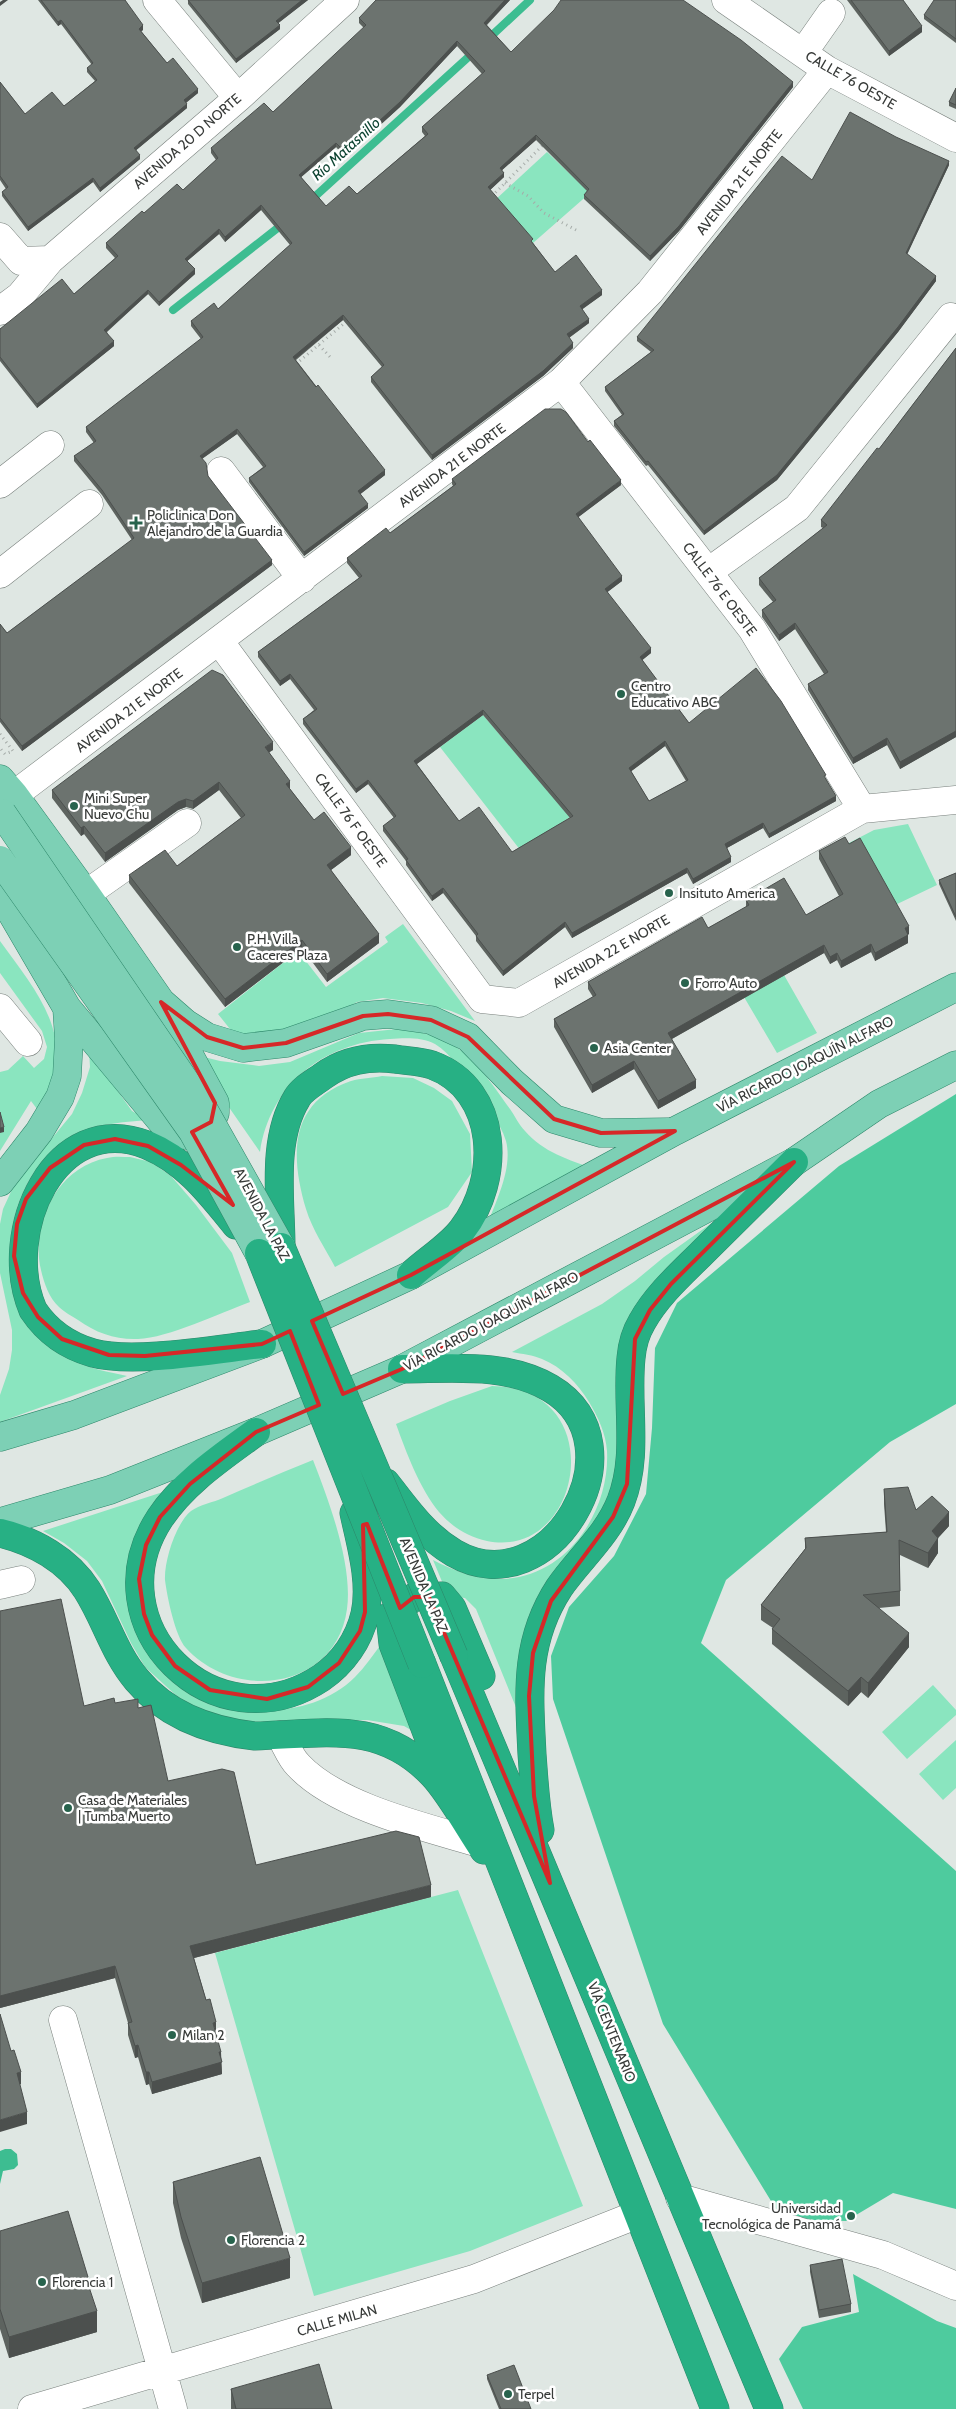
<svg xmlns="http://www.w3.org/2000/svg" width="956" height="2409" font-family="Cabin,sans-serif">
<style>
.green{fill:#8ae5bf}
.forest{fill:#4ecb9e}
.water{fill:#3dbd91}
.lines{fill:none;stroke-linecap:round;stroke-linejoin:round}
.stream{stroke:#3dbd91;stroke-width:8}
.minor-casing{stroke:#79807d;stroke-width:29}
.major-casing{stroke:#2d876a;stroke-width:29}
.highway-casing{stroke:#2d876a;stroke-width:29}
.path{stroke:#a5aba8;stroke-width:3;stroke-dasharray:1 4;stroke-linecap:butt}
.minor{stroke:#fff;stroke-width:28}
.major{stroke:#7dd0b5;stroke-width:28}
.highway{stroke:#27b084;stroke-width:28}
.major-bridge-casing{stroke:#2d876a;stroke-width:29;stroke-linecap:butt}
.highway-bridge-casing{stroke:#2d876a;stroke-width:29;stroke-linecap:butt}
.major-bridge{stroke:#7dd0b5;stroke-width:28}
.highway-bridge{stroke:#27b084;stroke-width:28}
.wall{fill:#5d635f;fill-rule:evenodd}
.shaded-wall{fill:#4c504e}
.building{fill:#6c736f;stroke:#4c504e;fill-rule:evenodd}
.marked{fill:none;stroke:#d62828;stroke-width:4;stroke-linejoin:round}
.poi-dot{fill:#28634d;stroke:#fff;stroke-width:2}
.labels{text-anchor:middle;stroke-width:5;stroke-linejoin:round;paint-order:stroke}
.street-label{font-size:14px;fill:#383b39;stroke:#fff}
.poi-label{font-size:14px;fill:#383b39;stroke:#fff;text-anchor:start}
.water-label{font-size:15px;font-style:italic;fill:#0d4331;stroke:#fff}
</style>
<rect width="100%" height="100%" fill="#dfe7e3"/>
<path class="green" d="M547,152L590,193L533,243L495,200Z
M483,715L570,817L521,851L440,747Z
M908,824L937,885L893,906L845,845L874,830Z
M403,924L475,1021L451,1011L422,1003L383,998L357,1002L326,1020L260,1039L234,1034L218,1014L298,951L326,987L388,942L385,937Z
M0,941C38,993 84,1046 37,1109L31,1101L0,1151V1072L8,1070L23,1056L34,1068L44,1059L47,1047L42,1031L0,973Z
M784,975L817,1033L777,1053L744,997Z
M397,1029C460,1035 476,1061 510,1109C515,1116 519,1125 525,1131C543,1152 569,1160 595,1169L487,1225C496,1201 513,1168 506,1141C500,1121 484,1103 472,1087C462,1072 451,1054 435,1044C423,1037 404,1038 390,1039C323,1043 270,1085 260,1152L192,1054L220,1061L259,1066L290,1062L359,1033Z
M89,1051L132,1111L148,1120C126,1122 102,1123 81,1133C22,1160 0,1230 14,1291C17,1296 18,1303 21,1308C27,1316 36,1323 43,1329C53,1339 62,1350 73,1358C87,1369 110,1372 127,1376L0,1422V1395L9,1369L12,1350V1330L0,1273V1224L3,1209L15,1183L72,1114L82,1093L90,1067Z
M382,1076L413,1078L434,1088L452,1101L470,1134L472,1172L448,1207L335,1267C325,1248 312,1229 306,1209C290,1155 289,1102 351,1081C361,1078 372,1078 382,1076Z
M130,1157L151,1162L171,1176L196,1205L232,1253L250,1302C220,1313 168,1338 138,1339C116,1340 96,1333 78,1320C72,1316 64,1312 59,1307C49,1298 44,1283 41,1270C30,1224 57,1167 107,1158C115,1156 123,1157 130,1157Z
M720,1217L658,1280L620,1441L615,1476L603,1508L589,1531L545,1585L533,1610L524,1727L476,1609L465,1598L448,1596L433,1560C458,1573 485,1582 513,1578C572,1570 610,1507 607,1451C606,1434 598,1417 589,1402C578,1384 562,1367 542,1359C533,1355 522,1354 512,1352L602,1304L635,1281L664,1257Z
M492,1386C613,1388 582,1561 487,1541C468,1537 452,1527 439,1512C420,1489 406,1452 396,1424L450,1401Z
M313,1460C329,1501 353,1565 347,1609C336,1690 235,1702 186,1648C175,1636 167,1596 165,1580C164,1561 176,1523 191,1511C199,1505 214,1502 223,1498C253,1485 283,1472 313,1460Z
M166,1491L130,1585L206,1700C254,1717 317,1715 355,1677C365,1667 373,1655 382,1643L416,1733L404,1726L367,1720L241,1725L200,1711L179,1698L145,1667L131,1643L102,1581L87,1561L64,1543L43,1531Z
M933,1685L956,1710V1715L907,1759L882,1732Z
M956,1740V1788L943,1800L919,1774Z
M458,1890L583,2206L470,2251L314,2296L215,1953Z"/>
<path class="forest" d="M956,1094V1404L890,1442L726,1580L701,1643L956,1871V2209L893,2193L846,2221L782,2219L663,2024L553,1699L551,1656L569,1607L614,1556L646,1494L652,1428L655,1348L677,1303L839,1166Z
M853,2274L937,2321L956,2328V2409H803L779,2359L802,2327L859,2312Z"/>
<path class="water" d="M5,2149H11L17,2154L18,2165L14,2169L3,2171L0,2184V2151Z"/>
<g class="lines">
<path class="stream" d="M488,39L530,0
M310,201L475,51
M173,310L284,223"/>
<defs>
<path id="minor" d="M157,0L238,98
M726,0L827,70L956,138
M803,53L831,13
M0,237L21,261L50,260L238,98L345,0
M0,311L20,296L50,260
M561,382L752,629L862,809
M221,471L302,579
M0,484L50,445
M708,572L797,508L951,317
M0,574L89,504
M220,642L482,999L519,1003L862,809L956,800
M14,795L561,382L650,292L827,70
M86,894L187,823
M0,1008L28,1042
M0,1585L21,1580
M280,1735C286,1745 290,1757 298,1765C337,1807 425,1827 479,1843
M63,2020L173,2409
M680,2198L883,2255L956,2286
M32,2409L474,2279L636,2215"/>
<path id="major" d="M0,779L14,795L86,894L161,1002L185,1023L207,1037L243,1048L286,1043L363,1016L388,1014L431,1020L468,1037L512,1082L554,1119L601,1133L669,1132
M0,893L67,1008L69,1039L67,1076L60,1097L39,1132L0,1182
M67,1008L162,1122L176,1134L186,1135L211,1122L215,1113V1103L167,1014
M0,1437L74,1415L262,1344L411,1275L675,1131L956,987
M0,1522L110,1490L256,1432L402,1369L794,1162L879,1104L956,1065"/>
<path id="highway" d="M236,1225C210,1193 186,1161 147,1145C55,1109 0,1232 33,1310C47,1331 68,1346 93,1353C134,1364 217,1349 262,1344
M281,1247C281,1200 271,1140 297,1098C302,1089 315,1082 323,1076C345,1060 368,1056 395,1059C407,1061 420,1061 432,1065C500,1090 501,1180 462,1230C449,1247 427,1260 411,1275
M256,1432C222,1457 184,1482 160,1518C90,1625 215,1748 321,1678C343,1663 359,1640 365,1614C372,1582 361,1545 354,1513
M386,1483C406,1509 425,1536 454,1553C550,1609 646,1444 550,1388C506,1362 451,1369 402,1369
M0,1533C34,1541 68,1560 87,1590C106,1620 114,1653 137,1680C167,1716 210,1731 255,1736C323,1734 380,1719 433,1775C450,1793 469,1828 484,1850
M454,1656L769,2409
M422,1664C521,1911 615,2161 715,2409
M446,1783L393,1644L390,1616L414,1597L442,1596L452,1608L481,1676
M540,1830C535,1804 534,1780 532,1754C529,1693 524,1642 559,1588C579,1559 608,1535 621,1501C639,1455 626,1406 631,1358C632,1346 636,1332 642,1322C657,1295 681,1274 702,1253C733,1222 764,1192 794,1162"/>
</defs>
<use href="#minor" class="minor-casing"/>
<use href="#major" class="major-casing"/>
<use href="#highway" class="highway-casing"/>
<path class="path" d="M505,183L528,196L544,213L578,231
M492,196L544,144
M319,345L331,358
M296,364L347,321
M0,734L13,751L5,754L0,748"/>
<use href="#minor" class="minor"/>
<use href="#major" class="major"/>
<use href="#highway" class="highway"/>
<defs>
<path id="major-bridge" d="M2,813L200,1103L281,1247
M0,860L193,1132L259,1253"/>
<path id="highway-bridge" d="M281,1247L454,1656
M259,1253L422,1664"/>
</defs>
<use href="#major-bridge" class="major-bridge-casing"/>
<use href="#highway-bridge" class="highway-bridge-casing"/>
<use href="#major-bridge" class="major-bridge"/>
<use href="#highway-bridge" class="highway-bridge"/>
</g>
<path class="wall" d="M38,0H125L143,30L141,31L167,63L198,93L186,103L187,108L136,150L140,159L100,192L93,182L28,231L2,196V192L6,189L0,180V82L25,114L64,106L95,81L87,72V68L92,65L61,24L58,26Z
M188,0H308L278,23L280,29L236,63L188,4Z
M510,0L487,25L511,52L793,87L679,231L650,261L584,199V195L587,191L536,140L502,170L504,177L490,190L533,243L555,272L602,295L582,309L589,323L569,338L573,348L543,376L432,460L371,382V377L382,367L343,320L296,360L385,475L360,494L368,508L304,556L249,482V478L263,467L237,434L202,459L208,476L272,565L22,751L0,722V624L7,633L132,540L102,495L74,461V456L94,443L86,432V427L201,339L191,326V321L218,309L290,245L261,210L225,242L219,234L187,261L195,274L159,306L148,294L107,332L114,346L37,408L0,361V329L74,294L115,258L106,248V243L144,213L183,190L216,160L211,153V148L273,112L364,28L359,23V18ZM457,46L482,74L422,127V132L425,136L357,194L326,206L301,177L336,147L345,157L400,107Z
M847,0H903L922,32L889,56Z
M956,0V43L924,19V15Z
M956,88V109L949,106V102Z
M949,165L907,254L936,281L898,332L777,480L704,535L648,465L646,466L614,426V421L622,415L605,391V387L651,352L637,341V337L812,180Z
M956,348V737L900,769L887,745L853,764L808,690V684L824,674L795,629L779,641L772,631L762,617V610L773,602L759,585V578L823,528L821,527V520L879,449Z
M452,479L621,485L578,517L622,581L607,592L651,653L642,660L689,723L826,779L836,801L769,838L763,828L727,848L731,862L693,884L687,873L572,938L565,927L503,976L476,941V936L443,893L432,901L406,865V861L383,831V826L394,818L368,784L356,793L303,724V719L314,710L290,679L280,686L258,657V652L359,578L347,563V558L390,533L453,486L452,484ZM483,715L570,818L512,852L459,821L417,764ZM665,746L686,781L649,801L631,771Z
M273,750L269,752L290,789L314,820L351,855L331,870L379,943L327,982L302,948L225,1007L129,883V875L177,866L241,818L219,790L193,809L186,807L178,810L105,862L84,834L81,836L52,798V790Z
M849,844L909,934H908V943L875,961L871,952L841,968L837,960L830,964L824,953L672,1039L696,1088L658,1109L634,1069L592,1093L554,1027V1019L593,997L588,989V982L708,928L746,907V900L806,915L839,896L819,859V851Z
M956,873V921L939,884V880Z
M884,1489L916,1510L949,1526L938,1538V1553L928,1568L900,1555V1606L879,1608L909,1647L868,1698L861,1692L848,1706L772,1644V1629L773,1628L761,1620V1605L805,1549V1538L886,1532L884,1504Z
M0,1611L84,1706L115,1703L138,1708L168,1781L256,1865L431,1897L194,1958L216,2034L221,2060L222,2074L152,2094L149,2084L146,2085L138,2057L135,2058L128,2035V2023L115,1978L0,2008Z
M173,2182L290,2278L202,2303L181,2238L173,2203Z
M0,2231L88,2284L97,2332L9,2358L0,2329Z
M810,2265L851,2304V2312L819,2318L810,2272Z
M487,2375L531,2409H499L487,2379Z
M231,2389L332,2409H231Z"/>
<path class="shaded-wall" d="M3,0H8L0,6V2Z
M302,0H308L276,25V21Z
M505,0H510L484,27V23Z
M61,20V24L58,26V22Z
M143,25V30L139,33V29Z
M280,25V29L236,63V59Z
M922,26V32L889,56V51Z
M457,41V46L400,107L345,157V152Z
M793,82V87L679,231L650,261V256Z
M198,89V93L184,104V100Z
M187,104V108L134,152V148Z
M536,135V140L500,172V168Z
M336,143V147L299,179V175Z
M140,155V159L100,192V188Z
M949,161V165L906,257V253Z
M504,173V177L488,192V187Z
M93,178V182L28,231V227Z
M261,205V210L225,242V237Z
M219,229V234L185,263V259Z
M195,269V274L159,306V302Z
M936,276V281L898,332L777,480L704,535V531Z
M148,290V294L104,334V330Z
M602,290V295L580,311V306Z
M343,315V320L293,361V357Z
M589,319V323L567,339V334Z
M114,341V346L37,408V404Z
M573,343V348L543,376L432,460V455Z
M237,429V434L200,460V456Z
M385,470V475L358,496V491Z
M621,480V485L576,519V514Z
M368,504V508L304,556V552Z
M272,560V565L22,751V746Z
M622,576V581L605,594V589Z
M795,623V629L779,641V635Z
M651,648V653L640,662V657Z
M290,674V679L280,686V681Z
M483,710V715L414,766V761Z
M956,731V737L900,769V762Z
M887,738V745L853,764V758Z
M665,741V746L629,773V768Z
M273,742V750L265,755V747Z
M368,780V784L356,793V789Z
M290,781V789L286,792V784Z
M219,782V790L193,809V801Z
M836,796V801L769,838V834Z
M186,799V807L178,810L105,862V853L178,802Z
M763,823V828L725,849V844Z
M84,826V834L81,836V828Z
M351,847V855L327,873V865Z
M731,857V862L693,884V879Z
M687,868V873L572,938V933Z
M443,888V893L432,901V896Z
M565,922V927L503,976V971Z
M909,926V934L905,936V928Z
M379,934V943L327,982V974Z
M908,935V943L875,961V953Z
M302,940V948L225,1007V999Z
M871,944V952L841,968V961Z
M824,945V953L668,1041V1033Z
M837,953V960L830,964V957Z
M634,1061V1069L592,1093V1085Z
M696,1080V1088L658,1109V1101Z
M4,1127V1132L0,1133V1128Z
M949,1512V1526L938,1538V1553L928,1568V1553L932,1531Z
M909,1633V1647L868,1698V1683Z
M861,1677V1692L848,1706V1691Z
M431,1885V1897L190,1959V1946Z
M115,1966V1978L0,2008V1996Z
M216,2022V2034L213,2023Z
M138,2045V2057L135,2058V2046Z
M219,2052H221L222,2074L152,2094V2082Z
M21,2072V2084L17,2086V2073Z
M146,2072H149V2084L146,2085Z
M27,2112V2124L0,2132V2120Z
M290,2258V2278L202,2303V2283Z
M97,2311V2332L9,2358V2337Z"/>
<path class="building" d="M41,0H125L143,25L139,29L167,63L173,58L198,89L184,100L187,104L134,148L140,155L100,188L93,178L28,227L2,192L8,187L0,176V82L25,114L52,92L64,106L97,80L87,68L93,63L61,20L58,22Z
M188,0H302L276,21L280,25L236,59Z
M376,0H505L484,23L511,52L554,10L561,0H683L741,40L793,82L679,226L650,256L584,195L589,189L536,135L500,168L504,173L488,187L533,239L531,241L555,272L576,255L602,290L580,306L589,319L567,334L573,343L543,371L432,455L371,377L384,365L343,315L293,357L316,387L318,385L385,470L358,491L368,504L304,552L249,478L266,466L237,429L200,456L206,463L208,476L272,560L22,746L0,718V624L7,633L134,538L102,490L74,456L96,441L86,427L203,337L191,321L214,303L218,309L292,243L261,205L225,237L219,229L185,259L195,269L159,302L148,290L104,330L114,341L37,404L0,357V329L62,279L74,294L118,256L106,243L142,211L144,213L177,184L183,190L218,158L211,148L264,103L273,112L366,25L359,18ZM457,41L485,71L422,127L428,134L357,194L349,186L326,206L299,175L336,143L345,152L400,102Z
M851,0H903L922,26L889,51Z
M934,0H956V39L924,15Z
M956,88V105L949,102Z
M850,112L896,137L949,161L906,253L936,276L898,327L777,475L704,531L648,461L646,462L614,421L624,414L605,387L654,350L637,337L782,156L812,180Z
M956,348V731L900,762L887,738L853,758L808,684L828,672L795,623L779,635L772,625L762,610L776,600L759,578L827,525L821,520L877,448L879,449Z
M545,409H561L566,412L588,442L590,440L621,480L576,514L622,576L605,589L651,648L640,657L689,723L756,668L781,701L826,775L824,776L836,796L769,834L763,823L725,844L731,857L693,879L687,868L572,933L565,922L503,971L476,936L478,934L443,888L432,896L406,860L408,859L383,826L396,816L368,780L356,789L303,719L317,709L290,674L280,681L258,652L362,576L347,558L386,528L390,533L456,484L452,479ZM483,710L573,816L512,852L479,807L459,821L414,761ZM665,741L688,780L649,801L629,768Z
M212,670L223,675L273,742L265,747L290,781L286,784L314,820L324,812L351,847L327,865L379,934L327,974L302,940L225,999L129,875L165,850L177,866L245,815L219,782L193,801L186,799L178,802L105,853L84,826L81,828L52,790Z
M845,837L849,844L860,838L909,926L905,928L908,935L875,953L871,944L841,961L837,953L830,957L824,945L668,1033L696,1080L658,1101L634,1061L592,1085L554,1019L596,995L588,982L702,917L708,928L749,905L746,900L784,878L806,915L843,894L819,851Z
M956,873V917L939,880Z
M0,1112L4,1127L0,1128Z
M908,1487L916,1510L932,1496L949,1512L932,1531L938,1538L928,1553L899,1540L900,1591L863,1595L909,1633L868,1683L861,1677L848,1691L772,1629L780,1619L761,1605L806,1548L805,1538L887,1532L884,1489Z
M61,1599L84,1706L114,1698L115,1703L138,1699V1708L151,1705L168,1781L222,1769L234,1772L256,1865L396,1831L419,1837L431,1885L190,1946L206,2000L210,1999L216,2022L213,2023L221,2052H219L222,2062L152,2082L149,2072H146L138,2045L135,2046L128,2023L132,2022L115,1966L0,1996V1611Z
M0,2014L11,2051L14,2050L21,2072L17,2073L27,2112L0,2120Z
M260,2157L290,2258L202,2283L181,2217L173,2182Z
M68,2211L88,2277L86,2278L97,2311L9,2337L0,2309V2231Z
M842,2259L851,2304L819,2310L810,2265Z
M319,2364L332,2409H236L231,2389Z
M514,2365L531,2409H501L487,2375Z"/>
<path class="marked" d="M161,1002L207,1037L243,1048L286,1043L363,1016L388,1014L431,1020L468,1037L554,1119L601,1133L675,1131L411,1275L312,1321L343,1394L402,1369L794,1162L671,1284L650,1310L635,1339L627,1484L613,1517L551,1601L533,1653L529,1696L534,1796L550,1883L429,1597H414L400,1608L367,1524L363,1525L365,1612L360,1631L339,1663L308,1687L267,1699L210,1690L175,1666L152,1635L144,1614L139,1579L146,1545L160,1517L190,1484L256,1432L319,1405L290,1331L262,1344L145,1356L109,1355L62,1339L38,1317L23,1293L14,1256L17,1224L26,1199L50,1168L84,1145L115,1139L148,1146L181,1165L233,1205L192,1132L211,1122L215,1103Z"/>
<g class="poi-dot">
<path d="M133.5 515.5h5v5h5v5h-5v5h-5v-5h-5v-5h5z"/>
<circle cx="621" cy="694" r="5"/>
<circle cx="74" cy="806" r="5"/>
<circle cx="669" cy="893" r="5"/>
<circle cx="237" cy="947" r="5"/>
<circle cx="685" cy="983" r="5"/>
<circle cx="594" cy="1048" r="5"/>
<circle cx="68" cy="1808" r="5"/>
<circle cx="172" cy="2035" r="5"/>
<circle cx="851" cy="2216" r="5"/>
<circle cx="231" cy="2240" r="5"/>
<circle cx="42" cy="2282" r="5"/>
<circle cx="508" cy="2394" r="5"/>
</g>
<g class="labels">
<g class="street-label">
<text transform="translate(851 80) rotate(30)" y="5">CALLE 76 OESTE</text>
<text transform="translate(187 141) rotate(-41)" y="5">AVENIDA 20 D NORTE</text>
<text transform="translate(739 182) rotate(-52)" y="5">AVENIDA 21 E NORTE</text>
<text transform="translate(452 465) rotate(-37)" y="5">AVENIDA 21 E NORTE</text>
<text transform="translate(720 589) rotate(53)" y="5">CALLE 76 E OESTE</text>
<text transform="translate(129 710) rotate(-37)" y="5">AVENIDA 21 E NORTE</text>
<text transform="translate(351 820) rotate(54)" y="5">CALLE 76 F OESTE</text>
<text transform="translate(611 951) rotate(-30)" y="5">AVENIDA 22 E NORTE</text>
<text transform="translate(805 1064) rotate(-27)" y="5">VÍA RICARDO JOAQUÍN ALFARO</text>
<text transform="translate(262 1214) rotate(62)" y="5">AVENIDA LA PAZ</text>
<text transform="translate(491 1321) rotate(-28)" y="5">VÍA RICARDO JOAQUÍN ALFARO</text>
<text transform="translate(424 1585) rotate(67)" y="5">AVENIDA LA PAZ</text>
<text transform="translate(612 2032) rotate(68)" y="5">VÍA CENTENARIO</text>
<text transform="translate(337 2320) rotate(-16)" y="5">CALLE MILAN</text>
</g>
<g class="poi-label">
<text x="147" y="520">Policlinica Don<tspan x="147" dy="16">Alejandro de la Guardia</tspan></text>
<text x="631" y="691">Centro<tspan x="631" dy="16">Educativo ABC</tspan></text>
<text x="84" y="803">Mini Super<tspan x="84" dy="16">Nuevo Chu</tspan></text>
<text x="679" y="898">Insituto America</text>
<text x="247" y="944">P.H. Villa<tspan x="247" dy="16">Caceres Plaza</tspan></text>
<text x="695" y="988">Forro Auto</text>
<text x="604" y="1053">Asia Center</text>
<text x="78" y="1805">Casa de Materiales<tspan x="78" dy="16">| Tumba Muerto</tspan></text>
<text x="182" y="2040">Milan 2</text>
<text x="841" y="2213" text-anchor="end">Universidad<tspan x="841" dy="16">Tecnológica de Panamá</tspan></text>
<text x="241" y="2245">Florencia 2</text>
<text x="52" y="2287">Florencia 1</text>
<text x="518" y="2399">Terpel</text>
</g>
<g class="water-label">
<text transform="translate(346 149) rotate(-42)" y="5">Río Matasnillo</text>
</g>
</g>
</svg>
